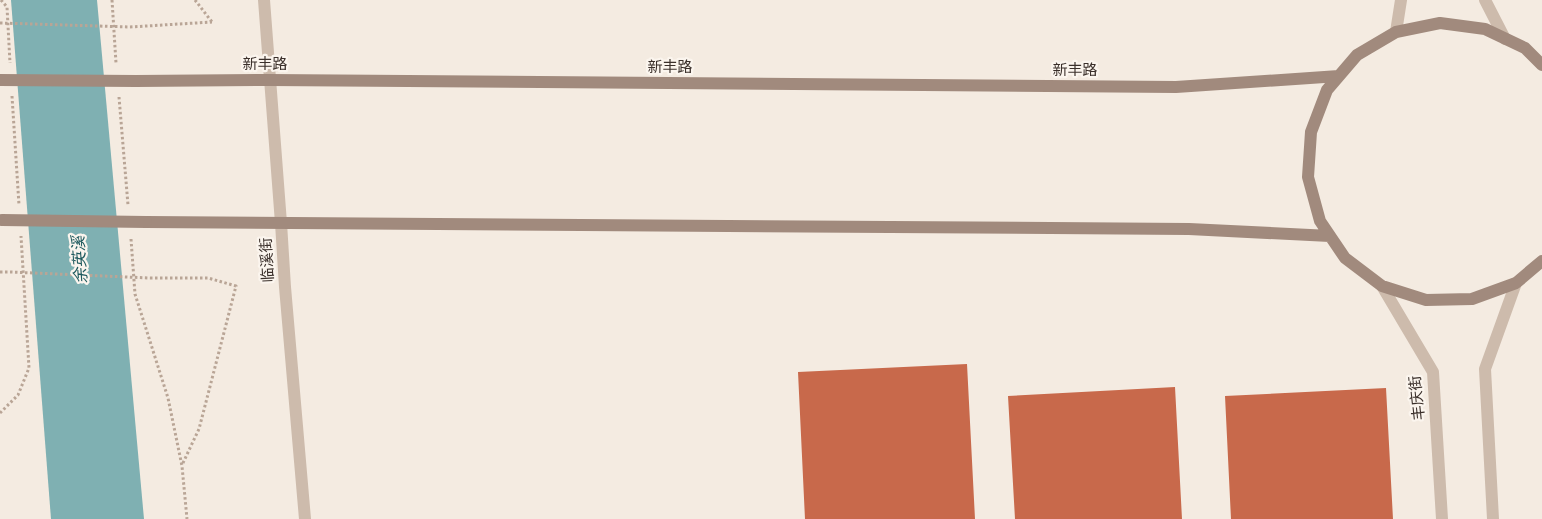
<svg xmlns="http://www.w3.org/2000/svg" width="1542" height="519" font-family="Roboto,'Noto Sans SC',sans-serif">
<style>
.water{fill:#7fb0b2}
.building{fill:#c8694b}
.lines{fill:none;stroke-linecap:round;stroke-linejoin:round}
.path{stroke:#b9a596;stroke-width:3;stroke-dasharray:2.5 2.5;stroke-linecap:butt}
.tertiary{stroke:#cdbbac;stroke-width:12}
.secondary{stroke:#a18a7d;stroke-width:12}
.path-bridge{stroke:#b9a596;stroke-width:3;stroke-dasharray:2.5 2.5;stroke-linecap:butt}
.secondary-bridge{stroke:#a18a7d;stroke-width:12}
.labels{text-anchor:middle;stroke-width:4.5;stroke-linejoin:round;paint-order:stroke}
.street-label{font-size:15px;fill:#3b302b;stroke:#fbf5ee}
.water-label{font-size:16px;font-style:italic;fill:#1f5a5e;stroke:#fbf5ee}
</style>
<rect width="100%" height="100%" fill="#f4ebe1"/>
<path class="water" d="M11,0H97L144,519H51Z"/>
<path class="building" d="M967,364L975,519H805L798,372Z
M1175,387L1182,519H1015L1008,396Z
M1386,388L1393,519H1231L1225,396Z"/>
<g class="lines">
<path class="path" d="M1,0L7,7L10,63
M112,0L116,63
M195,0L212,22
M130,27L212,22
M12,96L19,205
M119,97L128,205
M131,239L135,294L168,398L182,466L187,519
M0,272H10
M150,278H208L236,286L199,429L182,465
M0,413L18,395L29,368L21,236"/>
<path class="tertiary" d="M264,0L281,223L285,287L305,519
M1485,0L1505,39
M1396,32L1401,0
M1382,286L1433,372L1442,519
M1493,519L1485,369L1516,283"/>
<path class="secondary" d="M1542,65L1525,48L1485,29L1440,23L1396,32L1357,55L1327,90L1311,132L1308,177L1320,221L1345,258L1382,286L1426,300L1472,299L1516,283L1542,261
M136,81L270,80L1176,87L1339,76
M146,222L1189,229L1330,236"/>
<path class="path-bridge" d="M0,23L130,27
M10,272L150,278"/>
<path class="secondary-bridge" d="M0,80L136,81
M2,220L146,222"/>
</g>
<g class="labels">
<g class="street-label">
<text x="265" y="69">新丰路</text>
<text x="670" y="72">新丰路</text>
<text x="1075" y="75">新丰路</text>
<text transform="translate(267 260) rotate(-93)" y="5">临溪街</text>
<text transform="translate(1417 398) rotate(-96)" y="5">丰庆街</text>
</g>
<g class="water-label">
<text transform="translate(79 260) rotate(-94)" y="6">余英溪</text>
</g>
</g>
</svg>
